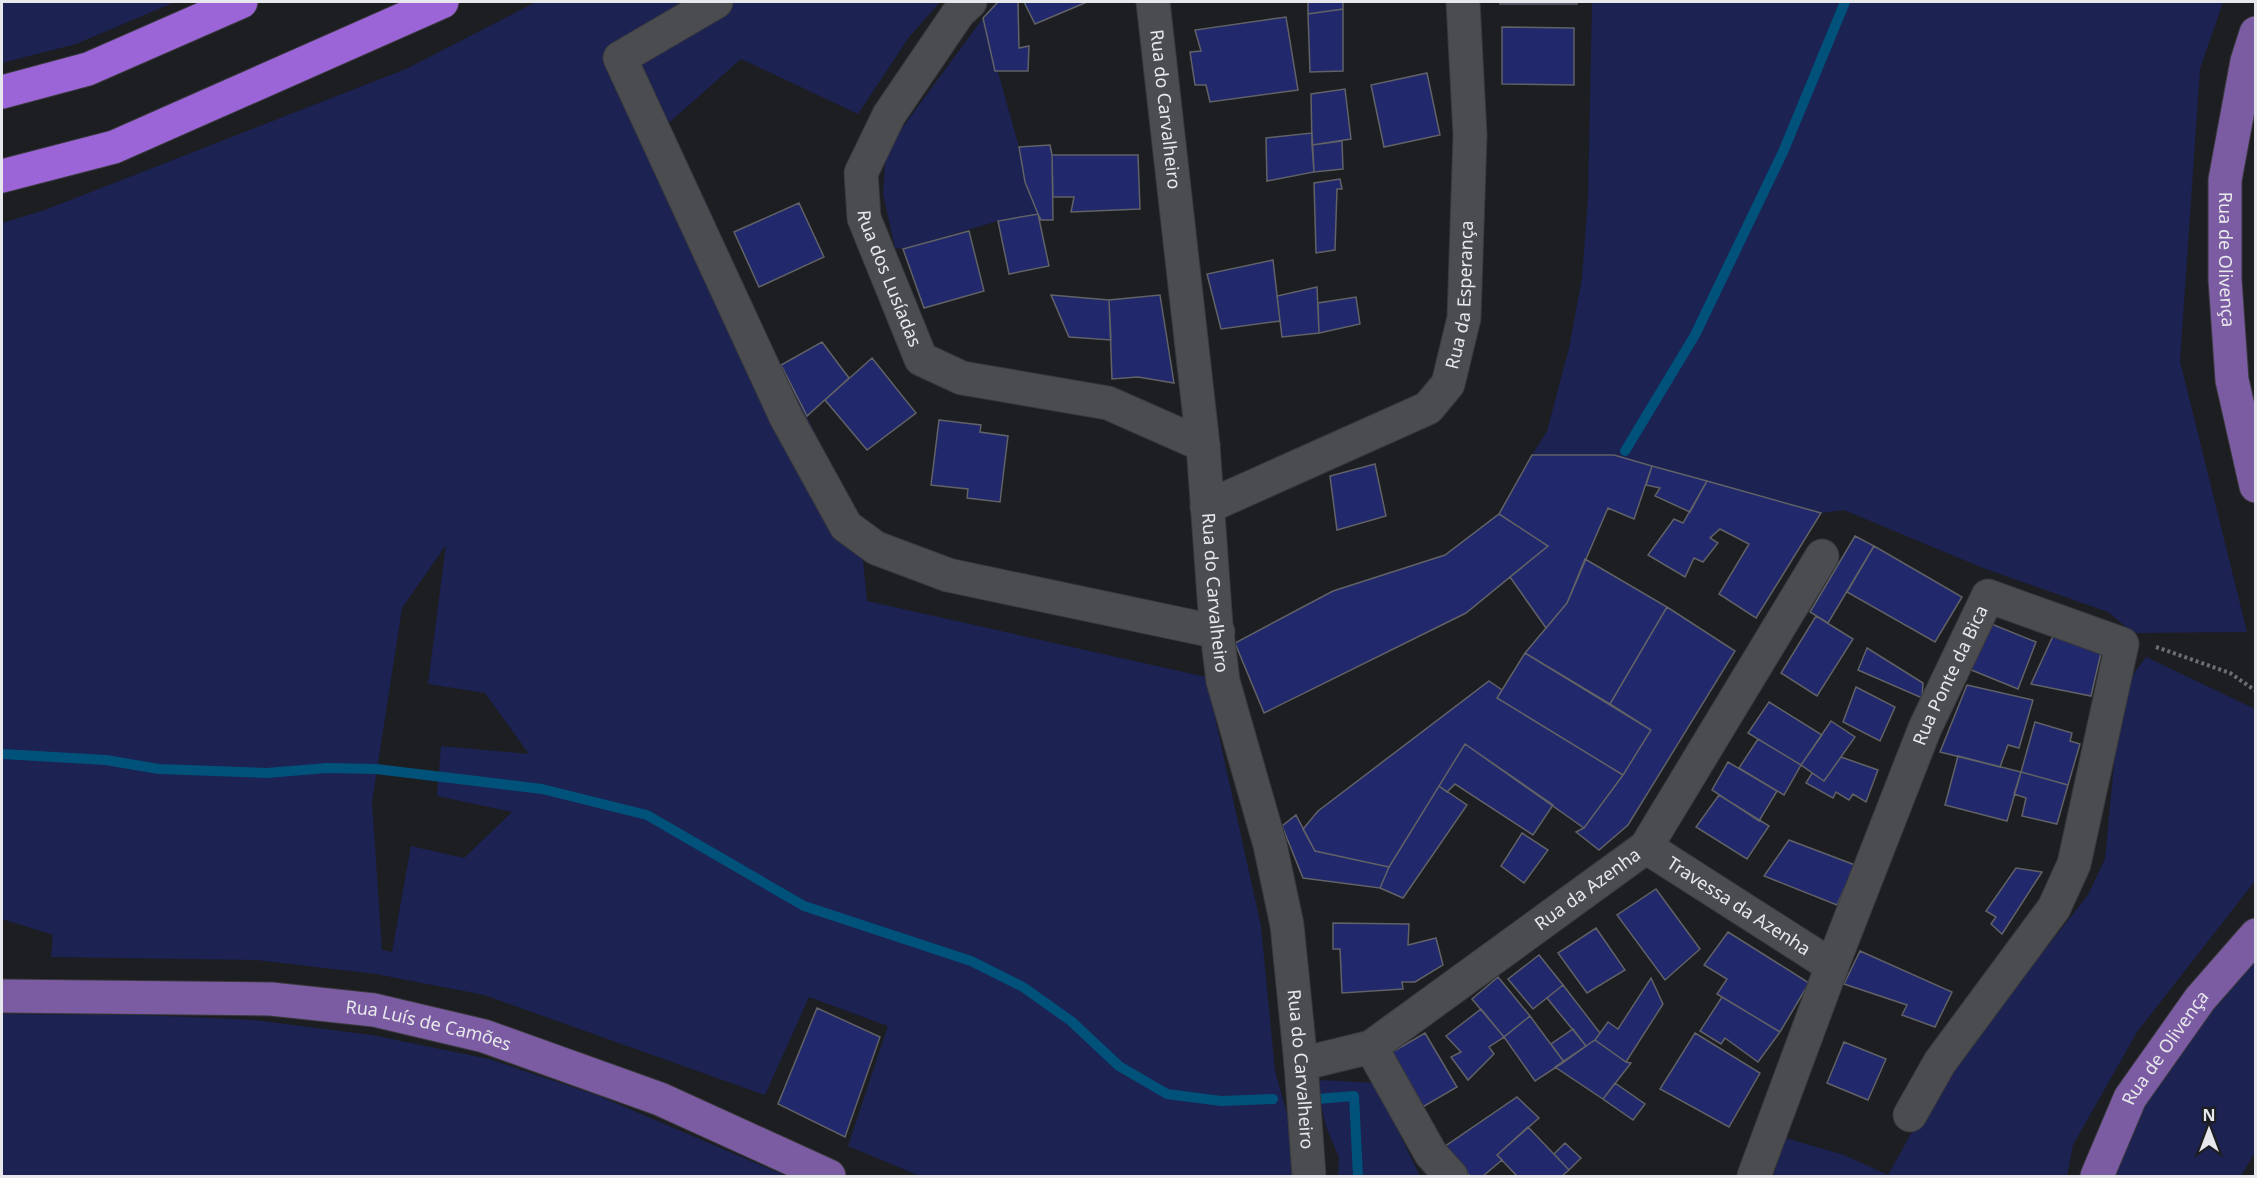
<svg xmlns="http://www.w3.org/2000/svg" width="2257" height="1178" font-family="'Noto Sans',sans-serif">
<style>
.green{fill:#1c2252;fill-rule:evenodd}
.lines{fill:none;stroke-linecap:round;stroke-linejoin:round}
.stream{stroke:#00527a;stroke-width:10}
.building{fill:#22286c;stroke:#606266;stroke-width:1.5}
.minor-casing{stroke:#38393c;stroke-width:35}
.major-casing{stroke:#38393c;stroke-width:35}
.highway-casing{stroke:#38393c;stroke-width:35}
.path{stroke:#6d6e72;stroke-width:4;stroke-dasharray:3 3;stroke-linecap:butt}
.minor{stroke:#4b4c50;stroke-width:33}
.major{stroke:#7b5ba2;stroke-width:33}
.highway{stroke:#9b65d8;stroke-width:33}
.labels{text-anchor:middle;stroke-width:6;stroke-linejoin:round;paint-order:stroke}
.street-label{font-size:18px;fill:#e7e8eb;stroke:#1d1e22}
</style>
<rect width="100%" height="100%" fill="#1d1e22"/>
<path class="green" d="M2,2H175L76,44L2,63Z
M536,2H940L909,37L858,114L741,59L647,142L677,202L704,197L755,313L859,521L867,601L1206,677L1261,926L1275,1071L1294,1138L1292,1176H920L848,1146L888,1026L809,997L765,1095L484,995L376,974L256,960L51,957L53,935L2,919V223L45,210L406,69ZM446,545L428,684L485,693L529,754L441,746L437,796L512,812L464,858L411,846L392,952L382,950L372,802L402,608Z
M1592,2H2223L2200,69L2180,361L2247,632L2133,633L2108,612L1983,568L1844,510L1821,513L1614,455H1532L1547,431L1569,348L1582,278L1588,198Z
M983,18L1019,147L1025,182L1038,214L998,221L903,249L895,248L883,194L886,150Z
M2146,657L2255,709V881L2137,1032L2073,1145L2067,1176H1773L1786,1138L1844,1155L1888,1175L1937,1087L2088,895L2105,859L2115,754L2117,696Z
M2255,962V1152L2241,1176H2113L2149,1089L2208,1015Z
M2,1014L144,1015L254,1020L372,1035L489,1059L599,1096L786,1176H2Z
M1321,1080L1375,1083L1420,1176H1338L1339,1158L1326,1126L1317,1087Z"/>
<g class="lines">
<path class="stream" d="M1625,451L1695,335L1783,152L1845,2
M2,754L106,760L159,769L267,773L327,768L376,769L542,789L647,815L804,906L971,961L1023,987L1071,1021L1119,1066L1167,1094L1221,1101L1273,1099
M1317,1099L1354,1096L1358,1176"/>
</g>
<path class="building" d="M998,2H1018L1019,48L1029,46L1028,71H995L983,18Z
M1024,2H1087L1035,24Z
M1308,2H1343V9L1308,14Z
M1500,2H1577V4H1500Z
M1343,9V71L1310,72L1308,14Z
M1286,17L1298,90L1210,102L1206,85H1195L1190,52L1201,51L1195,30Z
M1502,27L1574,28V85L1502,84Z
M1427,73L1440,135L1384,147L1371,85Z
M1345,89L1351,139L1312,145L1311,94Z
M1312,133L1314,172L1267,181L1266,138Z
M1342,141L1343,169L1314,172L1312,145Z
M1050,145L1052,155L1053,220H1041L1038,214L1025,182L1019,147Z
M1052,155H1138L1140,209L1071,212L1074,197H1053Z
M1340,179L1342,189H1337L1335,250L1316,253L1314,183Z
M799,203L824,257L759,287L734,232Z
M1038,214L1049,266L1009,274L998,221Z
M969,231L984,291L924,308L903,249Z
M1273,260L1280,321L1221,329L1207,274Z
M1317,287L1319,333L1282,337L1277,296Z
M1051,295L1109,300L1111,340L1069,337Z
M1160,295L1174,383L1138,377L1112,379L1109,300Z
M1356,297L1360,324L1319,333L1318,303Z
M822,342L849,378L807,416L781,365Z
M872,358L916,413L867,450L825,400Z
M939,420L981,425L980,432L1008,436L1000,502L967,498L968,489L931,485Z
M1532,455H1614L1652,466L1634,519L1608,508L1567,603L1546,628L1510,577L1548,546L1499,514Z
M1375,464L1386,516L1337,530L1330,476Z
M1652,466L1707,481L1690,512L1655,496L1660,488L1646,485Z
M1707,481L1821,513L1756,618L1719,594L1749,544L1720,529L1710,538L1718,543L1703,562L1694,558L1685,577L1648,555L1674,519L1683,523Z
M1499,514L1548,546L1466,613L1264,713L1235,643L1333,591L1445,555Z
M1855,536L1874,546L1828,623L1810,612Z
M1874,546L1962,597L1935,642L1847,592Z
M1585,559L1667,607L1610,704L1525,653L1567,603Z
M1667,607L1735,651L1628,825L1599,850L1576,832L1584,828L1623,775L1651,730L1610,704Z
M1816,616L1853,639L1817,696L1781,673Z
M1989,623L2036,642L2018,689L1969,669Z
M2053,636L2101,653L2091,696L2031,684Z
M1867,648L1923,683L1922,698L1858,670Z
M1525,653L1651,730L1623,775L1497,698Z
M1489,681L1502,690L1497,698L1623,775L1584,828L1465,744L1389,867L1315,851L1303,829L1318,811Z
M1967,685L2033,700L2019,748L2008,745L2000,767L1940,752Z
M1856,687L1895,707L1880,741L1843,722Z
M1769,702L1822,735L1801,765L1748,733Z
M1831,721L1855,737L1824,781L1801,765Z
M2035,722L2072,733L2070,741L2080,744L2068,785L2021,772Z
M1758,739L1801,765L1784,795L1739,768Z
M1465,744L1553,805L1533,835L1455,784L1447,792L1439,786Z
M1958,756L2021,772L2007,821L1945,805Z
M1841,757L1878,770L1866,802L1853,794L1849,800L1836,792L1833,798L1806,783L1812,773L1824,781Z
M1728,762L1777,791L1759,821L1712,790Z
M2021,772L2068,785L2057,824L2022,816L2026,798L2014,794Z
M1439,786L1467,805L1403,898L1380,888L1389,867Z
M1719,795L1769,826L1747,859L1696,827Z
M1296,815L1315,851L1389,867L1380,888L1303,878L1282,826Z
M1522,833L1548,850L1524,883L1501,866Z
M1789,840L1855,865L1837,905L1764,876Z
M2016,868L2042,872L2002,934L1991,924L1996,917L1986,911Z
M1656,889L1700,949L1665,980L1617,915Z
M1333,923L1409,924L1408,945L1436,938L1443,965L1415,982H1402L1403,989L1342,993L1340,949H1333Z
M1596,928L1625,970L1587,993L1558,953Z
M1728,932L1809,983L1780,1032L1717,994L1727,979L1704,965Z
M1860,951L1952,992L1935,1027L1902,1015L1907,1005L1844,984Z
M1539,955L1563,985L1533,1009L1508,979Z
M1498,977L1530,1016L1504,1037L1472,999Z
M1651,978L1663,1004L1626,1062L1595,1040L1608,1022L1618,1029Z
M1563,985L1600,1033L1595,1040L1586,1046L1547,998Z
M1722,997L1780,1032L1758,1062L1725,1038L1721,1044L1700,1031Z
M817,1008L880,1037L845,1137L778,1104Z
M1481,1009L1504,1037L1489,1047L1494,1054L1468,1080L1451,1057L1461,1052L1446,1036Z
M1530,1016L1564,1062L1535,1081L1504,1037Z
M1573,1029L1586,1046L1564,1062L1551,1044Z
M1425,1033L1457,1087L1421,1108L1389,1054Z
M1695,1033L1760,1073L1729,1127L1660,1089Z
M1595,1040L1626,1062L1631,1063L1603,1099L1555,1067Z
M1844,1042L1886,1059L1868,1100L1827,1083Z
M1615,1083L1645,1104L1633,1120L1603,1099Z
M1517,1097L1539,1118L1497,1155L1502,1160L1483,1176H1470L1444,1147Z
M1528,1127L1569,1170L1562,1176H1517L1497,1155Z
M1565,1143L1581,1158L1569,1170L1554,1154Z"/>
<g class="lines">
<defs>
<g id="minor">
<path d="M716,2L620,58L786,417L846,526L876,548L948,575L1218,632"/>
<path id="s1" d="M970,2L959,12L889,115L861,173L864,218L921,359L962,378L1108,403L1203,445"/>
<path id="s2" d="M1153,2L1203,445L1216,625L1223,681L1270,845L1287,925L1301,1064L1309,1176"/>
<path id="s3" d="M1207,507L1428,408L1448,384L1464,318L1470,135L1463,2"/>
<path id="s4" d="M1646,847L1832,966"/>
<path d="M1371,1047L1431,1154L1451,1176"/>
<path id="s5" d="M1301,1064L1371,1047L1646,847L1822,556"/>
<path id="s6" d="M1754,1176L1832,966L1925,728L1988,596L2122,644L2074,864L2054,908L1940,1062L1910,1115"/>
</g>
<g id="major">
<path id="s7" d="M2256,33L2247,61L2225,180V280L2232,380L2256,486"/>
<path id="s8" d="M2,996L271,999L374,1010L484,1036L660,1099L829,1176"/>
<path id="s9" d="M2097,1176L2130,1098L2200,999L2256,935"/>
</g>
<path id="highway" d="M2,92L88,69L241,2
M2,176L114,147L442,2"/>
</defs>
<use href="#minor" class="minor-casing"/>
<use href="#major" class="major-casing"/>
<use href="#highway" class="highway-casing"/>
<path class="path" d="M2156,647L2230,673L2256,691"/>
<use href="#minor" class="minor"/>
<use href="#major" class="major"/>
<use href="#highway" class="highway"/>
</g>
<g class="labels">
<g class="street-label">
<text dy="6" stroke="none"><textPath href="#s2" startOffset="108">Rua do Carvalheiro</textPath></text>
<text dy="6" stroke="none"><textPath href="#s7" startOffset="230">Rua de Olivença</textPath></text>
<text dy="6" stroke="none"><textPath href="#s1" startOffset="314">Rua dos Lusíadas</textPath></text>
<text dy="6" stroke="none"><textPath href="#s3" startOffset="364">Rua da Esperança</textPath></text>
<text dy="6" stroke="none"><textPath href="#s2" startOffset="594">Rua do Carvalheiro</textPath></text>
<text dy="6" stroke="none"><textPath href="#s6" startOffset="538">Rua Ponte da Bica</textPath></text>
<text dy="6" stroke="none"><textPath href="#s5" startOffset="340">Rua da Azenha</textPath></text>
<text dy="6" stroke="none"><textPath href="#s4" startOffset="110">Travessa da Azenha</textPath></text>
<text dy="6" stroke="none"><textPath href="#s8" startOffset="429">Rua Luís de Camões</textPath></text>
<text dy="6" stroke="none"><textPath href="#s9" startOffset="146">Rua de Olivença</textPath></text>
<text dy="6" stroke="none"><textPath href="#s2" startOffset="1080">Rua do Carvalheiro</textPath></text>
</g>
</g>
<rect width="2257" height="1178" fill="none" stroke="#e7e8eb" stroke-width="6"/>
<g transform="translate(2209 1130)" stroke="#1d1e22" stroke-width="4.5" paint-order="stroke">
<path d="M0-4.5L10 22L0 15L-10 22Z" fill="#e7e8eb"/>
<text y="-9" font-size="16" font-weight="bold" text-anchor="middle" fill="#e7e8eb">N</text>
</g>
</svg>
